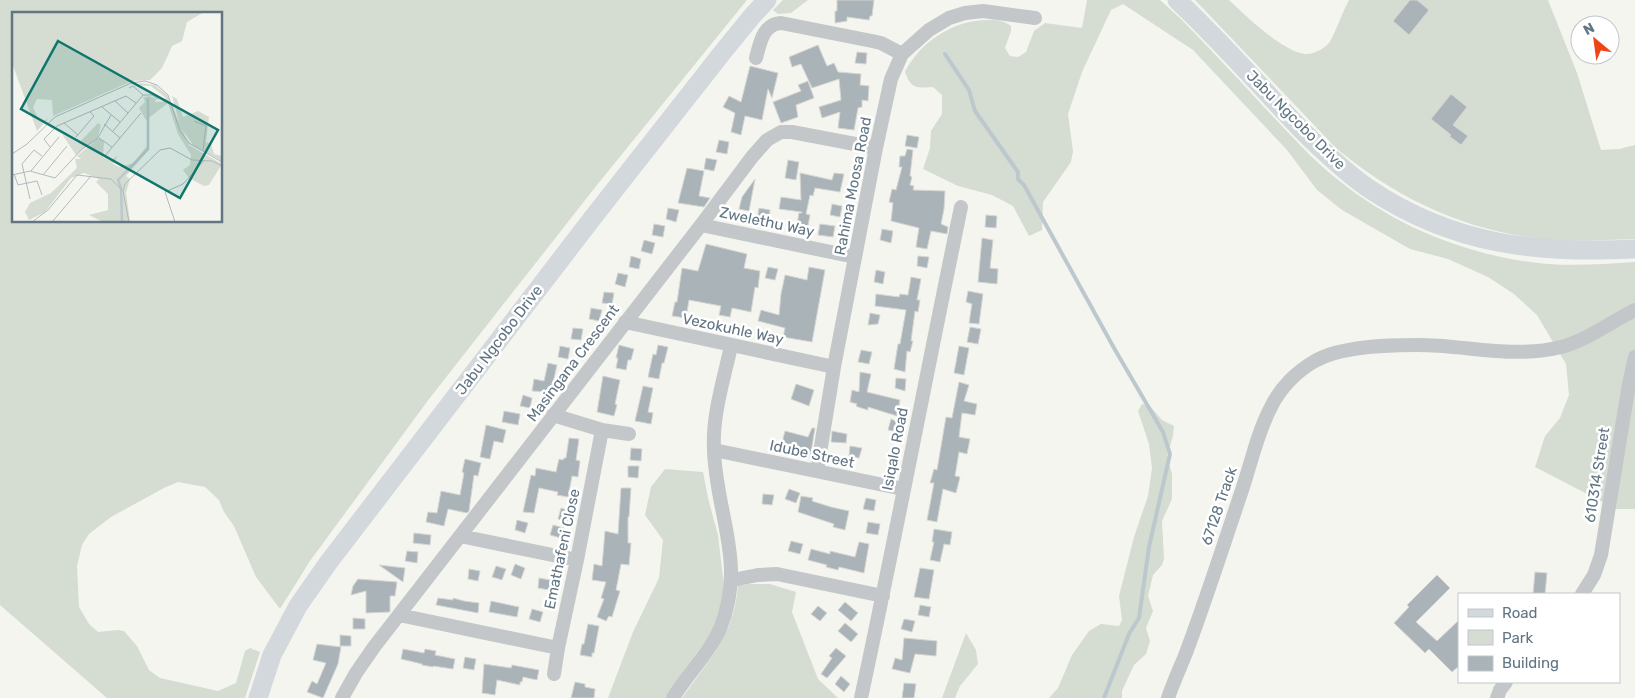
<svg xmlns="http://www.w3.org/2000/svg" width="1635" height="698" font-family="Rubik,sans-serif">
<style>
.green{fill:#d5dcd1;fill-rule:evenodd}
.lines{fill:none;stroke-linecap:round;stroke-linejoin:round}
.stream{stroke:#bcc8cd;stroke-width:4}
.building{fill:#aab3b7;stroke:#d6d6d3}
.minor{stroke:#c3c7ca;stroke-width:14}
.secondary{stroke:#d2d8dc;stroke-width:19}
.labels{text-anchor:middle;stroke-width:5;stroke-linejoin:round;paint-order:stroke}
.street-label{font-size:15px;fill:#617583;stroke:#fff}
.inset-river{fill:none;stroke:#bcc8cd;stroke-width:2.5}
.inset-road{fill:none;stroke:#b1babe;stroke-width:1}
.view{fill:#0f766e;fill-opacity:0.15;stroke:#0f766e;stroke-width:2.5}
.inset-edge{fill:none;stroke:#617583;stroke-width:2.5}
</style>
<rect width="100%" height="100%" fill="#f5f5f0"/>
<path class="green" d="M0,0H747L597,185L429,399L310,561L280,609L256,577L234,526L224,512L219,500L205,487L178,482L164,488L111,517L89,534L82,545L77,566L79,607L89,624L98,632L118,630L124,631L137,646L149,670L160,678L218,691L236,683L245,651L250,648L260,652L245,698H107L0,605ZM14,14H221V221H14Z
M783,0H808L791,13L778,14L773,10Z
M1087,0H1160L1181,19C1209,48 1237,77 1264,107C1288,132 1310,158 1337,179C1397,228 1471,257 1548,264C1577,266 1606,264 1635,262V509H1616L1535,467L1545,436L1560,418L1569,395L1566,364L1537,315L1514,294L1488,277L1448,259L1410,249L1342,210L1317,190L1287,150L1193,50L1123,4L1111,10L1082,72L1068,114L1073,151L1071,162L1043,202L1042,230L1029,236L1013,206L992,195L958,186L923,169L930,148L931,131L942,114V95L933,87C916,88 911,89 905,72C920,42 952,21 986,20C996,20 1003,20 1011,26V31L1005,48L1010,56L1018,57L1026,52L1034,31L1045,23L1082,28Z
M1195,0H1229C1246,16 1282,51 1305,54C1312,55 1324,49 1329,43C1335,34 1343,11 1349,0H1548L1577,73L1601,150L1619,149L1635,145V239C1604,240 1574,242 1543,239C1465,231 1396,198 1336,148Z
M1142,404L1150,406L1162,420L1174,426L1173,436L1167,456L1172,474V499L1162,521L1164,559L1162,565L1153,575L1148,596L1153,611L1146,628L1150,641L1146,654L1134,665L1122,691V698H1049L1058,688L1072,655L1089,631L1101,624L1119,626L1122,620L1119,596L1134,537L1148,496L1152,468L1149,444L1138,411Z
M665,469L703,472L708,498L718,535L724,586L723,599L712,632L677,680L665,698H608L633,632L659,578L663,540L645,515L651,487Z
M749,584H770L796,592L792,612L818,679L838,698H682C710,658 734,636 738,585Z
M966,633L976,650L978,664L960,686L955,698H942Z"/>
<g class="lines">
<path class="stream" d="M945,54L969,90L975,111L1018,172V179L1024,185L1114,348L1163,432L1170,454L1149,547L1139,618L1129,634L1104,698"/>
</g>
<path class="building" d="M837,0H874L872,16H870L869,20L847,17V21L835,23V11H837Z
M1410,0H1417L1429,10L1409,35L1393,21Z
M818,45L827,66L834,63L838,72L861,74L860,85L869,86L868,101L862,100V107L858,108L854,130L838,128L840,112L822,118L819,107L841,100L839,79L812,88L801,64L792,67L789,57Z
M857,52L867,53L866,64L855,63Z
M750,66L778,73L772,98L768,89L762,120L745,116L741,135L731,132L735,113L723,107L729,96L741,102Z
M808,81L814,98L796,105L798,117L781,123L773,102L801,91L798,85Z
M1451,94L1467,107L1453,125L1468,136L1461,145L1449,136L1451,135L1431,119Z
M907,135L919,137L917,148L905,146Z
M719,140L729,142L727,154L716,152Z
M907,149L913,150L910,176L912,177L910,185L914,186L913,190L945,191L944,209L941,224L948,227L947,234L931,231L927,249L916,247L919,228L891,221L893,203L889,202L892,189L896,190L902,167H899L900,156H905Z
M706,158L717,160L714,171L704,169Z
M788,160L799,162L796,180L785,178Z
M687,168L704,171L699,196L710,198L704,207L678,203Z
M800,173L832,180L834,173L844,174L840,192L815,188L813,196L810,195L806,214L810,215L808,226L797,224L799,213H802V212L779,209L781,197L801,200Z
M755,179L749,211L739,209L742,197Z
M832,204L842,206L840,217L830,215Z
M668,208L679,210L676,222L666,219Z
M759,208L770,210L769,222L757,220Z
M986,215L997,216L996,228L985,227Z
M654,224L665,226L663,237L652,235Z
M820,224L835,226L833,237L818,235Z
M882,229L893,231L891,243L880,240Z
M982,238L993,240L990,268L998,269L997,284L978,282Z
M644,240L655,243L652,254L641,251Z
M706,244L747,254L744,268L760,271L758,288L755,287L751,312L732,308L730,317L719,315L721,306L689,300L686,318L672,316L675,302H677L682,268L698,271Z
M631,256L641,259L639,269L629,267Z
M918,256L929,257L927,268L917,266Z
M768,267L778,269L775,280L765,278Z
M809,267L825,270L812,342L783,337L785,328L758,321L761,310L779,315L781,294L785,275L807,280Z
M876,270L885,272L883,284L874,282Z
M618,273L628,275L625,287L615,284Z
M911,277L921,279L917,300H920L918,312L915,311L911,341H913L910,352L907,351L905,372L894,369L898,344H900L906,310L875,306L876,294L899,297L900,294L908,295Z
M968,291L983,294L979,324L969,323L972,304L966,302Z
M604,292L614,293L612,304L602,303Z
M591,308L602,310L599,321L589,319Z
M870,313L880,315L878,324L868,325Z
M970,327L981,329L978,344L967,342Z
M573,328L583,329L581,340L571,339Z
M619,345L634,349L631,360H628L626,370L616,368L618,358H616Z
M658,345L668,347L664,363H662L659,379L648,377L653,354L656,355Z
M560,346L570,348L568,359L558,357Z
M959,346L969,348L964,375L954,373Z
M861,350L872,352L869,364L858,362Z
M548,363L557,365L551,392L532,391L534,379L544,381Z
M860,372L871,374L867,392L900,400L897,416L868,407V410L858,407L856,406L857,404L850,402L852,390L859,392Z
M603,376L620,380L615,404L617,405L614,416L597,412Z
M896,378L906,379L905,391L895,388Z
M959,382L969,385L964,401L977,404L975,415L962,413L959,437L970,439L967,454L959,452L955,476L960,477L956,493L943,489L937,522L927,520L934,483H930L934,469L937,470L946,417L952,418Z
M796,384L814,390L809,406L791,399Z
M643,386L653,388L648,412L653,413L651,424L635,421Z
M523,395L532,398L530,408L520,406Z
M504,411L520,414L518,425L502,422Z
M891,419L900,423L898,432L888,430Z
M486,425L506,430L503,443L494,441L490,459L480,457Z
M812,428H815L810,458L780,450L785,431L808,437Z
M832,431L847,434L846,443L831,442Z
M569,438L579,439L576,460L580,461L578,477L572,476L568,497L557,495L558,492L539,488L534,513L523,512L531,475L535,476L536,468L556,472L559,459L563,460L564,458H566Z
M850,446L862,448L859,458L849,456Z
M631,448L642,449L641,461L630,460Z
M465,459L481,463L478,476L474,475L469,511L467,513L448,509L444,526L426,522L428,512L437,513L441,491L460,495L464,473L462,472Z
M628,466H639L638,478L628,477Z
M621,488H631L629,517H628V543H631L629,565L621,564L616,590L620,591L612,617L609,616L606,621L597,617L604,599L601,598L606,582L592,580L594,564L602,566L605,531L618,534Z
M789,489L800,493L796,503L785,499Z
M763,494L774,495L772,505L762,504Z
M801,496L813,498L812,501L831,507L849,511L845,530L833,527L834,524L798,512Z
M866,498L876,500L874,511L863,509Z
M561,508L570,511L568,522L558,519Z
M517,520L528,523L525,533L515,530Z
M868,522L880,524L878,535L866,533Z
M553,525L564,528L561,538L550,535Z
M934,529L952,532L950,545L944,544L940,562L930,560L934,542H932Z
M414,533L431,535L430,545L413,543Z
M791,541L803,544L800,554L788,551Z
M859,542L869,544L864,573L839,567L838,570L826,567L827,565L808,560L811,549L830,554V551L855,557Z
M407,551L418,552L417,563L405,561Z
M515,564L525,568L521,579L511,575Z
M379,565L405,568L403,582Z
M496,566L506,569L502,580L492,577Z
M920,568L934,570L929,599L914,597Z
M469,569L480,571L478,581L468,579Z
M1535,572L1547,573L1545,594H1533Z
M1437,575L1450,588L1416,622L1437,641L1459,620V666L1452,672L1429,649L1425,653L1394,623L1409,607L1407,605Z
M539,578L550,580L549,590L538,588Z
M358,579L397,582L395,596H390V612L366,613V591L351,595L353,586Z
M438,598L453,600V598L464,601L479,603L478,613L436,605Z
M491,601L519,607L517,617L489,612Z
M845,602L858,613L851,621L838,610Z
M920,605L931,607L929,617L918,615Z
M818,606L827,613L820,621L811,614Z
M532,609L543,612L540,622L529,619Z
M353,618L365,619V629H353Z
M904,619L915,621L912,632L901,629Z
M845,623L858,634L851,642L838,631Z
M588,624L599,626L594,653H592V657L580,655L582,644H584Z
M340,635L351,636V646H340Z
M904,638L937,641L936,656L915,654L910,673L892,669L895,658L902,660Z
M317,644L341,647L338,664L323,698L307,692L312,681L317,684L326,663L313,660Z
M836,648L846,656L827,678L821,674L832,658L829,656Z
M403,649L424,653L425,649L436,651L435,655L455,659L453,669L433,666V667L422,665V664L401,659Z
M465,657L476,659L474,670L463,668Z
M484,664L511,668L512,665L539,670L537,680L523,677L522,682H520V685L497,680L495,695L482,693Z
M841,676L850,684L844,692L835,684Z
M575,682L585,684V687L595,689L594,698H571Z
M904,683L916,684L914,698H902Z"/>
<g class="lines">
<path class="minor" d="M756,58C760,43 763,24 781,23L872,41L881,43L902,54
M701,225L855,257
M625,322L834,367
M553,415L602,430L577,560L558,648L554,674
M602,430L629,434
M714,450L903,489
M817,471L834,367L876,148L891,79L902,54L929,30L949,18L965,13L983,11L1035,18
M460,536L577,560
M732,580L758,575L777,574L883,596
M1582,594L1594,575L1601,555L1629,384L1635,357
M399,615L558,648
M342,698L356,673L374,647L701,225L752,157L767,140L781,132H792L876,148
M673,698C687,674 709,654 720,629C747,562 716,515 714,450C712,415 724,379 731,346
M861,698C896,535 927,371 961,207
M1168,698C1173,683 1180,668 1186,653C1205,602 1222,550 1239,499C1250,469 1256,435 1271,407C1280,388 1297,371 1315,361C1340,346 1389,345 1418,345C1466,345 1514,359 1561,347C1587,340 1611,322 1635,310
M1497,698L1500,690L1506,682"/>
<path class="secondary" d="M1177,0C1213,34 1246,70 1279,106C1291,119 1303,132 1316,144C1333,160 1351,177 1371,190C1454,245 1538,254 1635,249
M258,698L272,655L298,606L328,563L594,216L722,53L753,15L767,0"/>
</g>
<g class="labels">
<g class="street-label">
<text transform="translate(1296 120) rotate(45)" y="5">Jabu Ngcobo Drive</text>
<text transform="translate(853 186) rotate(-79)" y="5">Rahima Moosa Road</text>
<text transform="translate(767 222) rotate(12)" y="5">Zwelethu Way</text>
<text transform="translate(733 329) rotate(12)" y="5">Vezokuhle Way</text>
<text transform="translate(499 340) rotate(-53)" y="5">Jabu Ngcobo Drive</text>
<text transform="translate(573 363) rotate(-53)" y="5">Masingana Crescent</text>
<text transform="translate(895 449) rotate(-79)" y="5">Isiqalo Road</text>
<text transform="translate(812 454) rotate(12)" y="5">Idube Street</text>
<text transform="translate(1597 475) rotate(-81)" y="5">610314 Street</text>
<text transform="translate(1219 506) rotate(-71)" y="5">67128 Track</text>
<text transform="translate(562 549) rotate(-78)" y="5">Emathafeni Close</text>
</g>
</g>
<g transform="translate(12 12)">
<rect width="210" height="210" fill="#f5f5f0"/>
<path d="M0,0H192L175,10L170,29L160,34L150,56L138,68L120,69L41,104L40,88L25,87L21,95L25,104L30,109L36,107L25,119L0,51ZM129,71L143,73L156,84L177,133L210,152L197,173L192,174L177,166L171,158L178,153L179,143L166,122L156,91L134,108L127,96L133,90L131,85L138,84L144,87L143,90H150L154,86L139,74L121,73ZM160,84L165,87L171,105L186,99L197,105L194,130L199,132L202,142L210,144V149L182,134L169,116ZM86,111L89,113L85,127L64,143L50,122L67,131ZM87,126L92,130L91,145L99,149L106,143L101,152L107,155L122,151L137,131L134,141L114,164L118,167L114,181L118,210H91L77,203L96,198V182L84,170L87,167L72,161L59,166L33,200L17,208L13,200L18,191L39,181L65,156L63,147H69L65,144Z" fill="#d5dcd1"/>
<path class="inset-river" d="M110,210L109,176L106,168L136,137V86"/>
<path class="inset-road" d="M117,76L121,74L131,83M103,89L116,101M90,95L108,110M182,109L194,114L191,138M52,111L66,123M92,112L108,126M101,119L131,83H140L146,87M64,125L82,104L78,100M87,126L100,135M38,135L32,127L45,114L114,84L124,91M0,142L15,132L43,105L119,71L133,69L145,73L156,83L168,119L177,131L210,150M92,145L129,101M10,152L18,187M10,152L22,138L30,144M19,159L47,125M2,162L6,173L25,169L30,183M0,163L18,159L43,166L71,136L85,127L99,103M31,163L55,134M20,210L36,198L65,163L99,167L111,179M40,210L79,164M117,210L111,179L113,172L148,138L158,136L180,148L200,149L210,154M163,210L153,180L171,172L193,148"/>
<path class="view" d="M46,29L206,118L168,186L9,97Z"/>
<rect width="210" height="210" class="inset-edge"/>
</g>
<rect x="1458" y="593" width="162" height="90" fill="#ffffff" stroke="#c0c8cd"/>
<rect x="1468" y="609" width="25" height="8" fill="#d2d8dc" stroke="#c0c8cd"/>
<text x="1502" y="618" font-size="15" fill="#617583">Road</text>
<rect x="1468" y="630" width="25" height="15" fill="#d5dcd1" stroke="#c0c8cd"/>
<text x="1502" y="643" font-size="15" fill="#617583">Park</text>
<rect x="1468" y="656" width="25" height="15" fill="#aab3b7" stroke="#c0c8cd"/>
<text x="1502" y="668" font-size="15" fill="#617583">Building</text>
<g transform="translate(1595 40) rotate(331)"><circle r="24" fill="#ffffff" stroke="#c0c8cd"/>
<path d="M0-4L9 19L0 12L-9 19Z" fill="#ef4516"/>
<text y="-8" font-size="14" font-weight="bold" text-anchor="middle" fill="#617583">N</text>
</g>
</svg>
